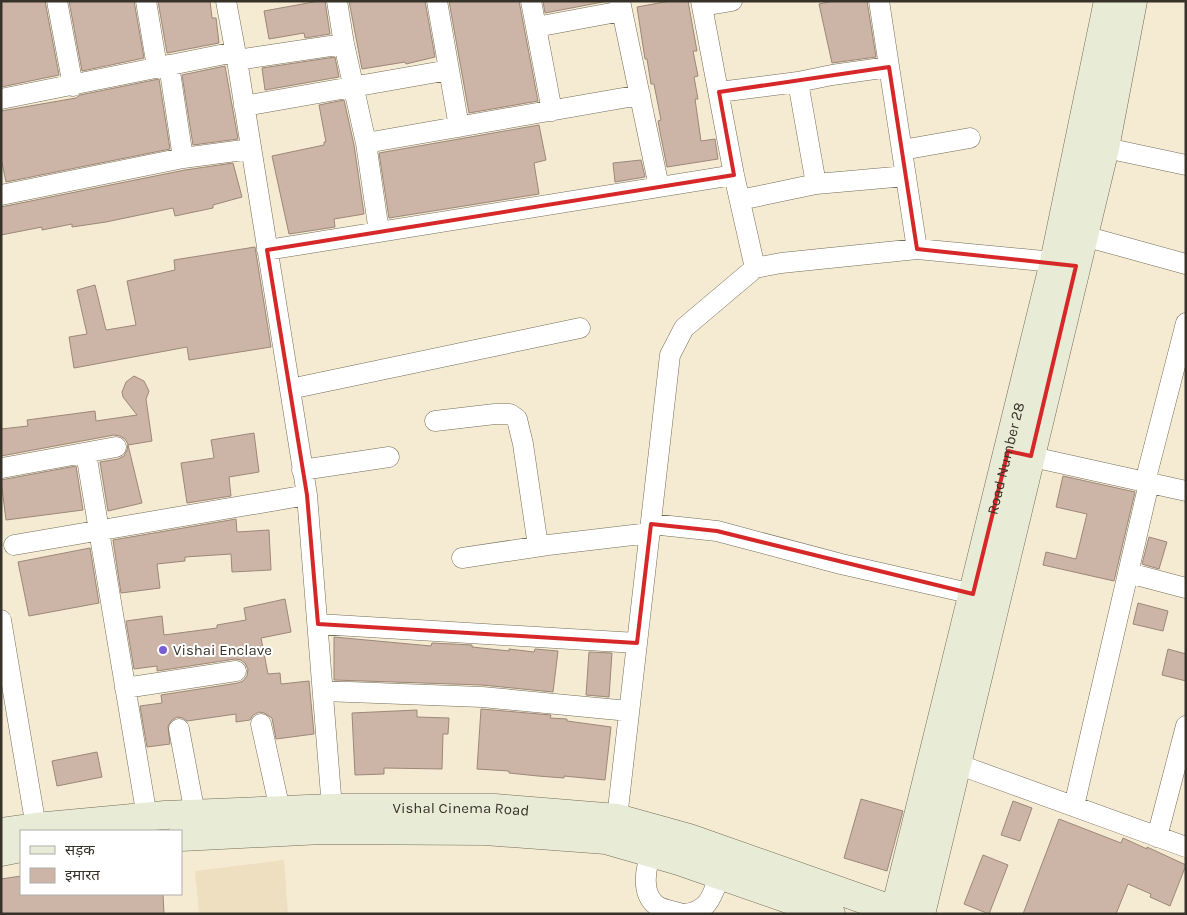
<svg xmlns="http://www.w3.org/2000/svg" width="1187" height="915" font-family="Karla,'Noto Sans Devanagari',sans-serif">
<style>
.built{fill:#eedfc1}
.building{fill:#ccb5a7;stroke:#9c8779}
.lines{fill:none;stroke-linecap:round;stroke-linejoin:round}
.street-casing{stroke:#756c57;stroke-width:21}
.secondary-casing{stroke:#756c57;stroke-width:29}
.street{stroke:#fff;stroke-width:20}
.secondary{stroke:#e8ecd6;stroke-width:28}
.marked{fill:none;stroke:#d62828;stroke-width:4;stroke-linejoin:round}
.poi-dot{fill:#785dd8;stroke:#fff;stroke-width:2}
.labels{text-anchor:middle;stroke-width:4;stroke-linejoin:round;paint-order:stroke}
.street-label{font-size:15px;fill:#373229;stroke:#fff}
.poi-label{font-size:15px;fill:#373229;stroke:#fff;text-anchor:start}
</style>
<rect width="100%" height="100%" fill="#f5ead2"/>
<path class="built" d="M284,860L288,914H199L195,871Z"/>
<path class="building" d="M1,1H45L59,75L1,87Z
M69,1H134L144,58L82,71Z
M158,1H210L212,18H216L219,43L167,53Z
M319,1H325L330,34L305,38L304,33L269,39L264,11Z
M349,1H425L435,57L406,64L405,62L362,69Z
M449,1H519L538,101L469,113Z
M543,1H608L545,13Z
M670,1H688L697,51H693L698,76L694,77L698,99H695L701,141L715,139L718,159L667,167L661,137L658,121L661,120L654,84H651L647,59H645L637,7Z
M834,1H867L876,57L832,63L819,4Z
M335,57L339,77L265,90L262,68Z
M225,66L238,139L193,145L182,75Z
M159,79L170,149L6,182L1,158V111L76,98L80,95Z
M344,100L354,145L364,214L334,219L335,227L289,234L272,156L324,145V142H326L319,105Z
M539,125L546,160L534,163L539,194L389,218L379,153Z
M641,160L645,177L615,182L613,163Z
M233,163L242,197L213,205V208L175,216L173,208L106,222L72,227V224L42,230V227L1,235V207L185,170Z
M255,247L271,347L189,360L187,347L74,368L69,337L87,334L77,290L95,285L106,330L136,325L127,281L175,270L174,260Z
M134,376L144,381L149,391L146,399L152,441L128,445L142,503L108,511L100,462L118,459L124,456L127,450L128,444L125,439L120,436L114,435L1,456V429L28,426L27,420L95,411L96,421L137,415L123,397L122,392L126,382Z
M254,433L259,472L229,477L231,496L187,503L181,463L214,458L211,440Z
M76,466L83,510L6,520L1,480Z
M1063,476L1135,492L1114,581L1043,565L1046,552L1076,559L1087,514L1056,507Z
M236,519L237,532L269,530L271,570L232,572L231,554L185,557V561L157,564L160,588L121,593L113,540Z
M1149,537L1167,542L1159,569L1142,564Z
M90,548L99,603L29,616L18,562Z
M285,599L291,632L261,638L268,674L280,673L281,684L309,681L314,734L276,739L272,718L264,713L259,712L253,715L250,720L236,722V714L187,721L183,718L177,717L172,720L168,726L170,744L147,747L140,706L162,703L161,695L238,683L243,681L247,676L248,669L245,663L241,660L235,659L157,671V666L134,669L126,621L162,616L164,635L217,628V625L246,620L244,608Z
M1138,603L1168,611L1163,631L1133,624Z
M334,637L431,646L432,643L472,645V647L509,651V649L534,652L535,649L558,651L553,692L482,685L334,680Z
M1168,649L1186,654V681L1162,675Z
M589,652L612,653L609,697L586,695Z
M481,709L551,715L550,718L567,719V721L611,727L605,780L564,776V778L538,776L509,773V771L477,769Z
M417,710V717L449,718L448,734H443L442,769L384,768V774L355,775L352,713Z
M97,752L102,777L57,786L52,761Z
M861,799L903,811L887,871L844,858Z
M1013,801L1032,808L1020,841L1001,835Z
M1059,819L1121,843L1123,838L1147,849V847L1186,865L1170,906L1150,897L1151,894L1128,884L1116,914H1023Z
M983,855L1008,865L989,914L964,904Z
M21,876V894H163L164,914H1V879Z"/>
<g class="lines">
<defs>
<path id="street" d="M57,1L73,86
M146,1L157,67
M226,1L237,60L307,495L332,808
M337,1L344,44L366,143L379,232
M437,1L459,127
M531,1L552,111
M620,1L659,187
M701,1L734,175L755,268
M879,1L917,249
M702,6L732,1
M536,27L622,11
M237,60L344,44
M169,65L183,158
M719,92L798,82
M1,99L235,52
M244,106L449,70
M366,143L640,95
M1092,145L1186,165
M902,150L970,138
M816,184L906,176
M1,195L183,158L251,149
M740,200L816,184L798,82L832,75L889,67
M1084,236L1186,264
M267,250L734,175
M290,389L580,328
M435,421L495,414H510L517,419L523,444L538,546
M86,453L147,817
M1019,454L1186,491
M2,468L116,447
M302,470L389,457
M1145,482L1186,323
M651,524L717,531L841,564L973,594
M14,545L307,495
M462,558L548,545L650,533
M1129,573L1186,588
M1,620L36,827
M318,624L637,643
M125,688L236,671
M323,691L482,697L629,711
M261,724L280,810
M179,729L195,814
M957,764L1186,847
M1074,806L1149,483
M611,829L617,818L670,355L684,328L755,268L781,263L917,249L1054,262L1067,264
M1157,837L1186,726
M652,853C645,868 641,893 656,905C662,910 675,911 682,914
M685,914C709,911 712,896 720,875"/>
<g id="secondary">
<path id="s1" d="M1,832L36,827L165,815L332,808H495L617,818L689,838L905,914"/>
<path d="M181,837L322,830L485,831L606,840L679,861L831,914"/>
<path d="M1,852L21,848"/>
<path id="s2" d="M894,914L1054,262L1108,1"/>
<path d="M921,914L1105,148L1133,1"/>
</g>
</defs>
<use href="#street" class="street-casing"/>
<use href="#secondary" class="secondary-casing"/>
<use href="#street" class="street"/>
<use href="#secondary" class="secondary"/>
</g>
<path class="marked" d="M889,67L917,249L1076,266L1031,456L1008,451L973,594L717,531L651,524L637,643L318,624L307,495L267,250L734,175L719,92Z"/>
<circle class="poi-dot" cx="163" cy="650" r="5"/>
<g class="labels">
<g class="street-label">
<text dy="5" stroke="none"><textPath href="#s2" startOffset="469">Road Number 28</textPath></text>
<text dy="5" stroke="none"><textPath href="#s1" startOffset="461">Vishal Cinema Road</textPath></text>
</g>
<g class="poi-label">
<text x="173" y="655">Vishai Enclave</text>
</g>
</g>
<rect width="1187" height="915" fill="none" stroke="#373229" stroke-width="5"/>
<rect x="20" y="830" width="162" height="65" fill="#ffffff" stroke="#afada9"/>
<rect x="30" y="846" width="25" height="8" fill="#e8ecd6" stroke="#afada9"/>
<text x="65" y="855" font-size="15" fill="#373229">सड़क</text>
<rect x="30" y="868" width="25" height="15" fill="#ccb5a7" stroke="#afada9"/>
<text x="65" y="880" font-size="15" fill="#373229">इमारत</text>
</svg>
